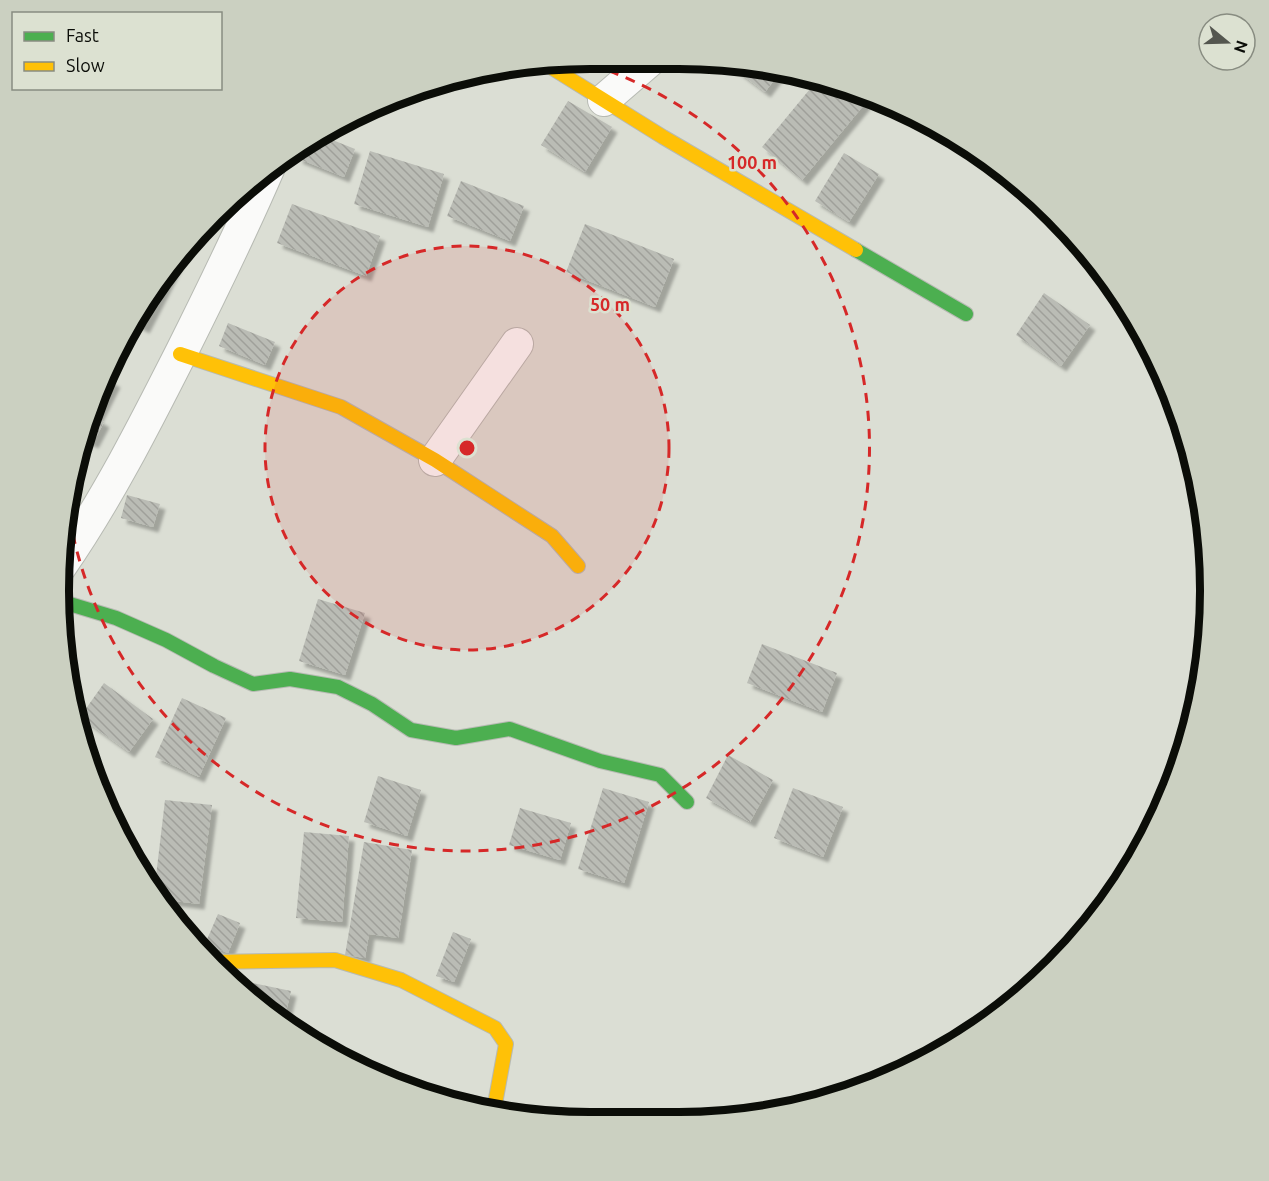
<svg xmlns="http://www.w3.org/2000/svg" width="1269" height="1181" font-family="Ubuntu,sans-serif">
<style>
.building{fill:url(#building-back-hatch);filter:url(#shadow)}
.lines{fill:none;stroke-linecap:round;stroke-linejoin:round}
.street-casing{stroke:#b7bab3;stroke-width:34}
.fast-casing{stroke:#b7bab3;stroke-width:16}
.slow-casing{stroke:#b7bab3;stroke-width:16}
.street{stroke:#fafaf9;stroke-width:32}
.fast{stroke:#4caf50;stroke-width:14}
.slow{stroke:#ffc107;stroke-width:14}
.ring{fill:none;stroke:#d62828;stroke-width:3;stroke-dasharray:10 8}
.rim{fill:none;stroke:#0b0d08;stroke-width:8}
.centre{fill:#d62828;stroke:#dce1d1;stroke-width:3}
.ring-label{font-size:18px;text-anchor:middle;font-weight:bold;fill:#d62828;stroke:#dce1d1;stroke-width:5;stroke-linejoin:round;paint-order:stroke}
</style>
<defs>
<pattern id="building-back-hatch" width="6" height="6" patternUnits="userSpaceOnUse" patternTransform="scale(1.5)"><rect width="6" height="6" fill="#babcb5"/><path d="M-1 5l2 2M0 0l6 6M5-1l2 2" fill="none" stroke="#9fa09a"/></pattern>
<filter id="shadow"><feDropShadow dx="5.5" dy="5.5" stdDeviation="1.5" flood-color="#0004"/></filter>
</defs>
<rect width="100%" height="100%" fill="#dbded4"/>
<path class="building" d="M725,62L764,68L781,71L765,92Z
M819,78L868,100L802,180L762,147Z
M568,101L612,127L585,172L541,145Z
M320,135L355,149L344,177L297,158L301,147Z
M370,151L444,174L428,227L354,204Z
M844,153L879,174L849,222L815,201Z
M461,181L524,206L510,241L447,216Z
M292,204L380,236L366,276L277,243Z
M585,224L674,259L655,307L566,272Z
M178,259L179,260L144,328L135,323Z
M1044,293L1090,325L1061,366L1016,335Z
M228,323L275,342L265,365L219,346Z
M105,377L115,382L97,418L104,422L93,443L87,440L75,465L77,452Z
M127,495L160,504L153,527L121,518Z
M318,599L365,613L345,675L299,661Z
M762,644L837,673L822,712L747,683Z
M104,683L153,719L129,752L80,717Z
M182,698L226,718L199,777L155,757Z
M728,755L773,780L750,822L706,798Z
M378,776L421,790L407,836L364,822Z
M603,788L649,802L624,883L578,869Z
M793,788L843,807L823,857L774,838Z
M165,800L212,805L199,904L159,899L154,893Z
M520,808L571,823L560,860L509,845Z
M304,832L349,836L342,922L296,918Z
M364,842L412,850L398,938L369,934L365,958L345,955Z
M218,914L240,923L228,953L205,944Z
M453,932L471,939L454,982L436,976Z
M243,981L291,991L284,1020L242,988Z"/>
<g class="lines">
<defs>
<path id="street" d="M604,100L648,62
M435,460L517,344
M60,567C107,499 144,426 181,353C212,291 242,230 269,167"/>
<path id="fast" d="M856,250L966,314
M63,602L116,618L166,640L214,666L253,684L290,679L338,687L372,704L411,730L456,738L510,729L600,761L660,775L687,802"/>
<path id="slow" d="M549,66L663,137L856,250
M180,354L341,407L435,460L552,536L578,566
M210,962L335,960L401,980L495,1028L506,1044L495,1104L492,1111"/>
</defs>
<use href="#street" class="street-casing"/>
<use href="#fast" class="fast-casing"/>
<use href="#slow" class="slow-casing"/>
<use href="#street" class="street"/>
<use href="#fast" class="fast"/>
<use href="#slow" class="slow"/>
</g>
<circle cx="467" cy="448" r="202" fill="#d62828" fill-opacity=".12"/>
<g class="ring">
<circle cx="467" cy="448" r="202"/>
<path d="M592 65A403 403 0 1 1 68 508"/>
</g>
<path d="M0 0H1269V1181H0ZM590 69H679A521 521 0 0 1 1200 590V591A521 521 0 0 1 679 1112H590A521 521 0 0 1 69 591V590A521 521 0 0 1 590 69Z" fill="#cbd0c1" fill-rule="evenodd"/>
<path class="rim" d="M590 69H679A521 521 0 0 1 1200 590V591A521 521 0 0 1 679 1112H590A521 521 0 0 1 69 591V590A521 521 0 0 1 590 69Z"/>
<circle cx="467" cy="448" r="9" class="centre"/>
<g class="ring-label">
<text x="752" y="169">100 m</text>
<text x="610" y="311">50 m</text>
</g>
<rect x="12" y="12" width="210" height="78" fill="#dce1d1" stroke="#888c81" stroke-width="1.5"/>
<rect x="24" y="32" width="30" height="9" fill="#4caf50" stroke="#888c81" stroke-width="1.5"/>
<text x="66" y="42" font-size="18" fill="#0b0d08">Fast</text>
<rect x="24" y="62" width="30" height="9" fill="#ffc107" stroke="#888c81" stroke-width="1.5"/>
<text x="66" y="72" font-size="18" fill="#0b0d08">Slow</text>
<g transform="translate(1227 42) rotate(109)"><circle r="28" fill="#dce1d1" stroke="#888c81" stroke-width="1.5"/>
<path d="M0-4.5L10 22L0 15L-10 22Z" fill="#54564f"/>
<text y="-9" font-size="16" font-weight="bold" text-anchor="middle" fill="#0b0d08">N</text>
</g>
</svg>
